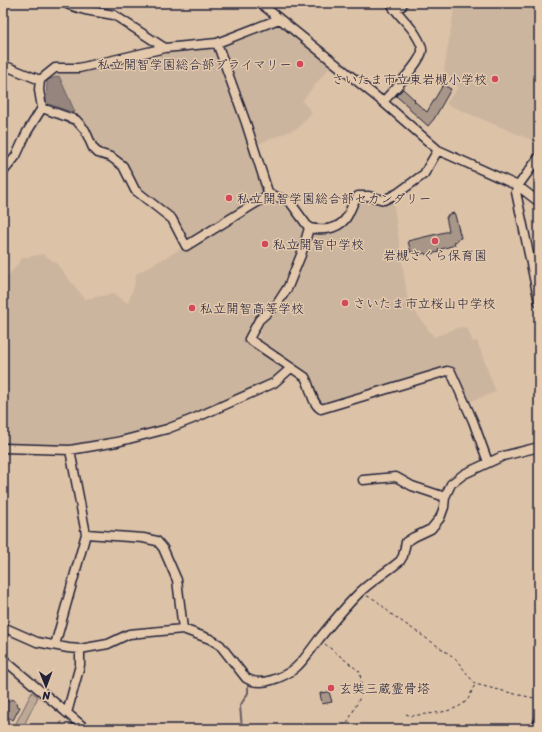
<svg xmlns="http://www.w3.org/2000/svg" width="542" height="732" font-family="Sriracha,'Klee One',sans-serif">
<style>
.built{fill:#ccb59e}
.green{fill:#bea896;stroke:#706568}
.water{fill:#95857e;stroke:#675d63}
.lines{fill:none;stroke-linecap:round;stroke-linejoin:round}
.stream{stroke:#675d63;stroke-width:2}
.building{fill:#a89689;stroke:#22223b}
.minor-casing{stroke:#22223b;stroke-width:11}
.path{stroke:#22223b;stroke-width:1;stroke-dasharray:3 3;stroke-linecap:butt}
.minor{stroke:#e4c9ac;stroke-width:8}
.poi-dot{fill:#d1495b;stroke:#e4c9ac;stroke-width:1.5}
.labels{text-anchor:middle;stroke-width:3;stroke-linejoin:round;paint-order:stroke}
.poi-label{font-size:13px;fill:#22223b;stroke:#e4c9ac;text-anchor:start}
</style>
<rect width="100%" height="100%" fill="#dcc2a7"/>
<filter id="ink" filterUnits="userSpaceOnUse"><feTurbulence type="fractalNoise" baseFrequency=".025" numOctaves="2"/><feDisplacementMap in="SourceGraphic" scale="8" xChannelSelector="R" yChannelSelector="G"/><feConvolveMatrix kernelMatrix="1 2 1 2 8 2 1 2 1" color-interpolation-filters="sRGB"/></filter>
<g filter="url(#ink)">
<path class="built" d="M455,3H539V143L446,104L458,87L444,70Z
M279,19L333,63L302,101L312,112L298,128L253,146L269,195L290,202L309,228L288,287L259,320L249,339L291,368L274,383L167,429L70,450L3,448V283L22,258L43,254L56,263L85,299L113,294L128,303L134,286L136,274L186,246L179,231L135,190L119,163L98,153L80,123L55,68L165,48L217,43Z
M356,200H393L408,302L434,337L460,327L467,328L473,342L477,341L496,392L468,402L453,368H446L321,408L317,406L308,375L260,342L259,330L262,321L291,286L302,264L308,236L318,231L332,230Z"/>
<path class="green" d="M32,692L38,697L25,723L32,729H13Z"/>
<path class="water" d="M59,76L75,112L74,113L49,104L46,101L47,80Z"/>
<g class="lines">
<path class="stream" d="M242,729L240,706L248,693V684"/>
</g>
<path class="building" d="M443,85L451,89L434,119L428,126L408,108L409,107L396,96L403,89L415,100L414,101L427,112Z
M454,213L455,215L461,238L457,239V241L454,242L455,245L438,250L439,252L426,255L425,253L417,255L416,252L411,253L408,241L449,231L446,217H448L447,215Z
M329,692L332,702L322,704L320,693Z
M4,699L9,702L11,699L17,702L16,705L20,707L13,720L3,715V702Z"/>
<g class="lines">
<defs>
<path id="minor" d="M67,3L69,5L85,10L114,15L165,48
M260,3L383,102L438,150L518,186L539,202
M394,9L402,6V3
M279,19L217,43L165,48L79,68H55L40,80L39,90L42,108L76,120L85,130L93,148L98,153L111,157L123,166L135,190L172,219L186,246L269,195H273L290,202L309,228C325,231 342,229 349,213C352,206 353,202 358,196H369L384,200L398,193L424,174L438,150
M217,43L246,123L269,195
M3,65L40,80
M383,102C391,93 421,62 422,51C423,45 417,37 414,32C407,22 397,14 391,3
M539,157L518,186L516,192L539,302
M3,172L16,156L27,132L42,108
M309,228L301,255L288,287L277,304L259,320L249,339L305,377C311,387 311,403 321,409L447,371L451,372L473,421L488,462
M3,448L70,450L117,442L167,429L195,418L274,383L291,368
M363,480L396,477L412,486L445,497
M86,534L143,538L157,541L163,548L177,580L183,629
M3,627L37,642L68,648L80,649L108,644L129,634L183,629L210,639L220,645L246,678C254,683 263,683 272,680C298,672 303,660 319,639C331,624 345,607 359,593C371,581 387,572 400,561L403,556L406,542L414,537L431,529L440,518L444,507L445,497L451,484L464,474L503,456L539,447
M55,645L86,534L70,450
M3,659L86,729
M67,713L80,665V649
M536,729L539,720"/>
</defs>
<use href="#minor" class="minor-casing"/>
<path class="path" d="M367,596L376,600L391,614L455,658L475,684L515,694L539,699
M325,644L360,672L362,693L348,722L339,729
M406,714L411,716C429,713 456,714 468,699C471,695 472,689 475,685
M57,729L63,720"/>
<use href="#minor" class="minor"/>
</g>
</g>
<g class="poi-dot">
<circle cx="300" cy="64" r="4"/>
<circle cx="495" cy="79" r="4"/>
<circle cx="229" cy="198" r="4"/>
<circle cx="435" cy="241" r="4"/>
<circle cx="265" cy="244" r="4"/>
<circle cx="345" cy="303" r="4"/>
<circle cx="192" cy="308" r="4"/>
<circle cx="331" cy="688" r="4"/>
</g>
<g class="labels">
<g class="poi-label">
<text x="292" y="69" text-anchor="end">私立開智学園総合部プライマリー</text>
<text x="487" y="84" text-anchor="end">さいたま市立東岩槻小学校</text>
<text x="237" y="203">私立開智学園総合部セカンダリー</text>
<text x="273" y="249">私立開智中学校</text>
<text x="435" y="260" text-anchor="middle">岩槻さくら保育園</text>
<text x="353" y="308">さいたま市立桜山中学校</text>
<text x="200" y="313">私立開智高等学校</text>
<text x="339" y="693">玄奘三蔵霊骨塔</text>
</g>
</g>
<rect width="542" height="732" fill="none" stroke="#e4c9ac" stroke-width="16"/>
<rect x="8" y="8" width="526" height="716" fill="none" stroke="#22223b" stroke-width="1.5" filter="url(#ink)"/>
<g transform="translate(46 686) rotate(179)" stroke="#e4c9ac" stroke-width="3" paint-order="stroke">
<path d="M0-3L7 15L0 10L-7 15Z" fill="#22223b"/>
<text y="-6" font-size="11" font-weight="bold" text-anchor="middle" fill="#22223b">N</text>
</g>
</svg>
